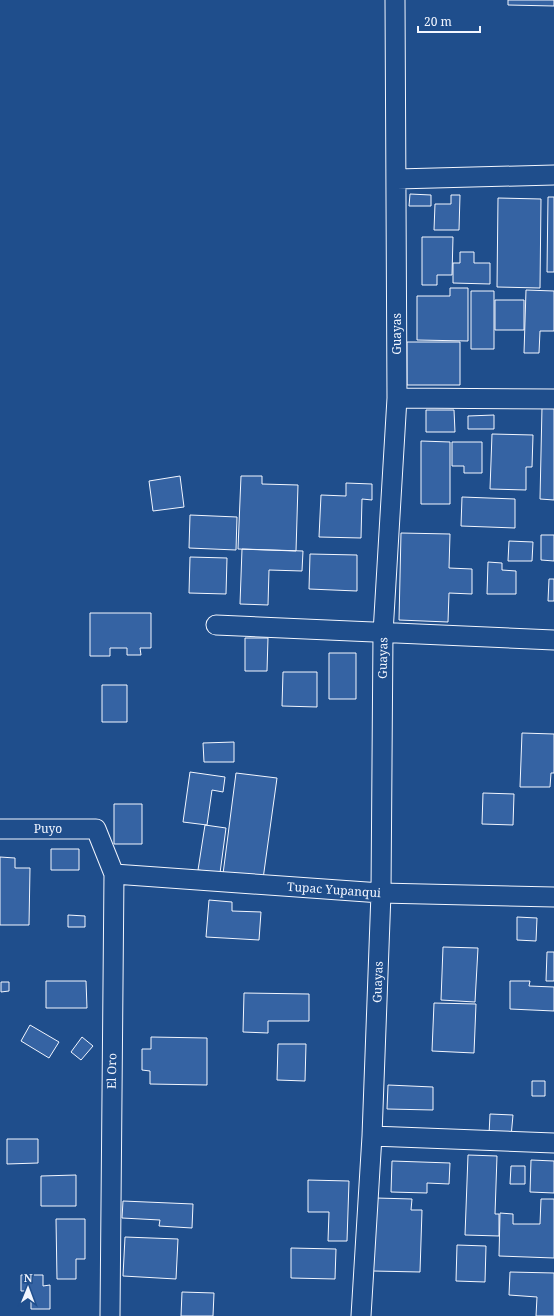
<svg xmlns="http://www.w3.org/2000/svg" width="554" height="1316" font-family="'Noto Serif',serif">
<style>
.building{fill:#3563a3;stroke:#f2f6ff}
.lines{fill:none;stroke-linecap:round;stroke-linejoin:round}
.minor-casing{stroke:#f2f6ff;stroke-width:21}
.minor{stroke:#1f4e8c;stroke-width:19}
.labels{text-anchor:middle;stroke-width:3;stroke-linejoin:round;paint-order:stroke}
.street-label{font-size:12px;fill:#f2f6ff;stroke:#1f4e8c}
</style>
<rect width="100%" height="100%" fill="#1f4e8c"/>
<path class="building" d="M508,0H554V6L508,5Z
M410,194L431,195V206H409Z
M451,195H460L459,230H434L435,204H451Z
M548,197H554V272H547Z
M498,198L541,199L540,288L497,287Z
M422,237H453L452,275H437V285H422Z
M460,252H474V263H490V284L453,283V263H460Z
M450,288H468V341L417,340V296H450Z
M526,290L554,291V331H540L539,353H524Z
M471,291H494V349H471Z
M495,300H524V330H495Z
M407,342H460V385H407Z
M542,407L554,408V500L540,499Z
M426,410H454L455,432H426Z
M494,415V429H468V416Z
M492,434L533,435L532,467H526V490L490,489Z
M421,441L450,442V504H421Z
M452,442H482V473H464V466H452Z
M180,476L184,507L153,511L149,481Z
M241,476H262V484L298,485L296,551L238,549Z
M346,483L372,484V500L362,499L361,538L319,537L321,495L346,496Z
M462,497L515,499V528L461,526Z
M190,515L237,517L236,550L189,548Z
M401,533L450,534L449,568L472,569V594L449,593L448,622L399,620Z
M541,535H554V561L541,560Z
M509,541L533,542L532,561H508Z
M242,549L303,551L302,571L269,570L268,605L240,604Z
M310,554L357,555V591L309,589Z
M190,557L227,558L226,594L189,593Z
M488,562L502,563V570L516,571V594H487Z
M549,579H554V601H548Z
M90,613H151V648H140L141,655H127V648H110V656H90Z
M245,638H268L267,671H245Z
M329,653H356V699H329Z
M283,672H317V707L282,706Z
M102,685H127V722H102Z
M522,733L554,734V773H551L550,787H520Z
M234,742V762H204L203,743Z
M190,772L225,777L223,792L212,790L207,825L183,822Z
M236,773L277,778L263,879L223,874Z
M483,793L514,794L513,825L482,824Z
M114,804H142V844H114Z
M205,825L226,828L220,873L198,870Z
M51,849H79V870H51Z
M0,857L15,858V868H30L29,925H0Z
M209,900L232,902V911L261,912L259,940L206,937Z
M68,915L85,916V927H68Z
M517,917L537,918L536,941L517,940Z
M443,947L478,948L475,1002L441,1000Z
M547,952H554V981H546Z
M46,981H86L87,1008H46Z
M510,981H530L529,986L554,987V1011L510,1009Z
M1,982H9V991L1,992Z
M244,993L309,994V1021H268V1033L243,1032Z
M434,1003L476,1004L474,1053L432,1051Z
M30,1025L59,1042L49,1058L21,1041Z
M82,1037L93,1046L81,1060L71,1052Z
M151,1037L207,1038V1085L150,1084V1071L142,1070V1049H151Z
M278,1044H306L305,1081L277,1080Z
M532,1081H545V1096H532Z
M388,1085L433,1087V1110L387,1109Z
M490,1114L513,1115L511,1137L489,1135Z
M7,1139H38V1163L7,1164Z
M468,1155L497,1156L495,1214H499V1236L465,1235Z
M531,1160L554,1161V1193L530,1192Z
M392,1161L450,1163L449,1184L427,1183V1193L391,1192Z
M511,1166H525V1184H510Z
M76,1175V1206H41V1176Z
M308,1180L349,1181L347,1241H328L329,1212H308Z
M376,1198L412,1199L411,1210H422L420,1272L373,1271Z
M541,1199H554V1258L499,1256L500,1213L513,1214V1224H540Z
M123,1201L193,1204L192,1228L159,1226L160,1220L122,1218Z
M56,1219H85V1259H76V1279H57Z
M125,1237L178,1239L176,1279L123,1276Z
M457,1245L486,1246L485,1282L456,1281Z
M291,1248L336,1249L335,1279L291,1278Z
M510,1272L554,1273V1316H536L537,1297L509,1295Z
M21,1275H43V1286L50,1285V1309H31V1291H21Z
M182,1292L214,1293L213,1316H181Z"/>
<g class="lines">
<defs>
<path id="minor" d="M397,179L554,175
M397,398L554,399
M216,625L554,640
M0,829H96L114,874L110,1316
M114,874L381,893L554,897
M372,1136L554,1143
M361,1316L372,1136L381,893L383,633L397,398L395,0"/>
</defs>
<use href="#minor" class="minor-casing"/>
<use href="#minor" class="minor"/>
</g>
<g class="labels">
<g class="street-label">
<text transform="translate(397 334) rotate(-90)" y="4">Guayas</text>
<text transform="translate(383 658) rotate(-89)" y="4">Guayas</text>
<text x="48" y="833">Puyo</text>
<text transform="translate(334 890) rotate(4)" y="4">Tupac Yupanqui</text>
<text transform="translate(378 982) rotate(-88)" y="4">Guayas</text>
<text transform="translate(112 1071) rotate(-89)" y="4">El Oro</text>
</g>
</g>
<g transform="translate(28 1288) rotate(1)" stroke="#1f4e8c" stroke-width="3" paint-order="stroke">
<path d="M0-3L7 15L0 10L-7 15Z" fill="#f2f6ff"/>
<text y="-6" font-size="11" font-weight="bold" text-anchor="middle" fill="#f2f6ff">N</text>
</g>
<path d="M418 26v6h62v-6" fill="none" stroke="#f2f6ff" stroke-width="2"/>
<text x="424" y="26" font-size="12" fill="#f2f6ff" stroke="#1f4e8c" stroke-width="3" paint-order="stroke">20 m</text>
</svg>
